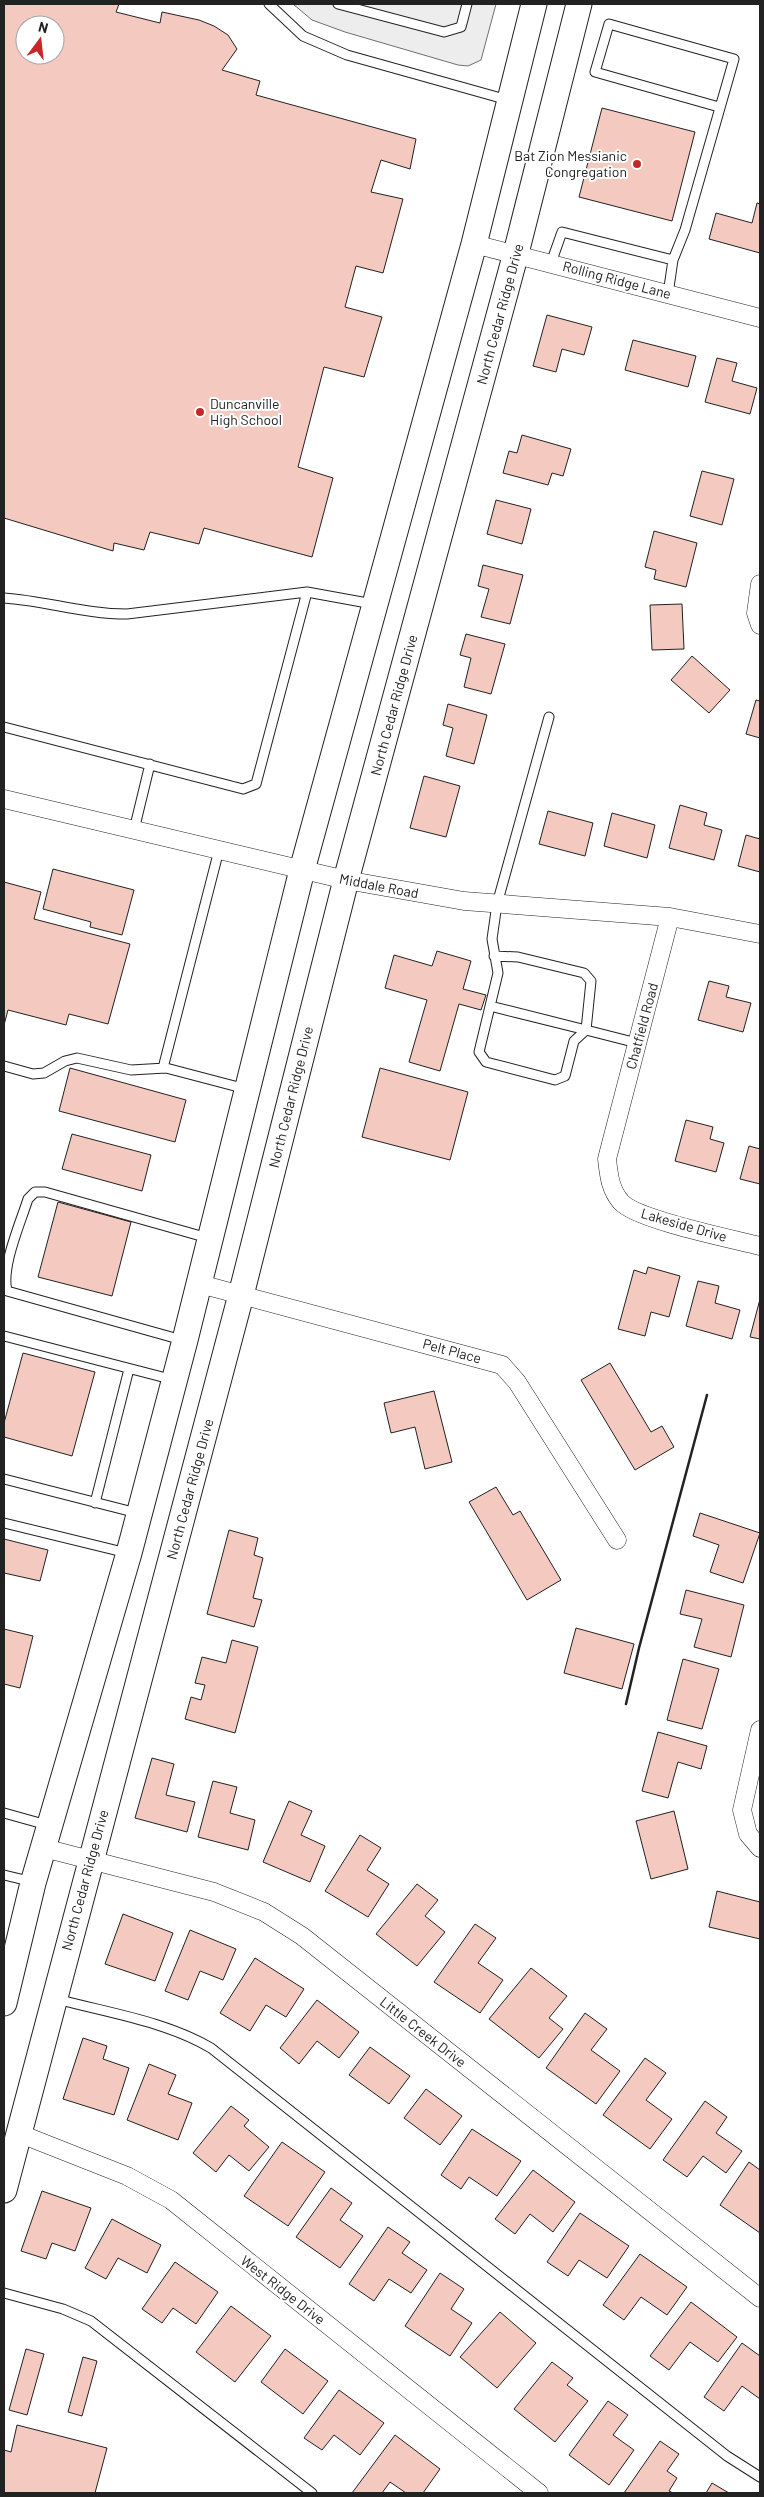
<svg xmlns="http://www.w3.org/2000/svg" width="764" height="2497" font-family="Barlow,sans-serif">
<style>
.parking{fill:#ededed;stroke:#6f6f6f}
.building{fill:#f3c9c0;stroke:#222;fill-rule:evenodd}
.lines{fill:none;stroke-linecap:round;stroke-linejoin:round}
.lane-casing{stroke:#222;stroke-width:11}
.street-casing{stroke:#222;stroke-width:19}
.secondary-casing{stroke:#222;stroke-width:27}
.lane{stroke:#fff;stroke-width:9}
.street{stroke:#fff;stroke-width:18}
.secondary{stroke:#fff;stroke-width:25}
.wall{stroke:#222;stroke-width:2.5}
.poi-dot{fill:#c62828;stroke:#fff;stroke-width:2}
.labels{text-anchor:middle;stroke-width:4;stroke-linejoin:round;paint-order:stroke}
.poi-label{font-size:14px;fill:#222;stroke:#fff;text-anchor:end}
.street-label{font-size:14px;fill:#222;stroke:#fff}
</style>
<rect width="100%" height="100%" fill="#fff"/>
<path class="parking" d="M293,4H496L481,60L468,66L458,65L345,32L312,20Z"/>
<path class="building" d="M4,4H119L116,12L160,23L162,12L199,20L214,26L228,35L237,49L222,70L260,81L256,95L416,139L410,169L381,160L371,192L403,199L383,273L356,266L345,307L382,317L364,377L324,367L298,467L333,478L312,557L204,528L199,544L150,532L144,550L114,543L113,551L4,518ZM25,25H55V55H25Z
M602,108L695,132L672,221L579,197Z
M757,203L760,204V253L709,239L716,213L752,223Z
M547,315L592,327L584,355L562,349L556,372L533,366Z
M633,340L696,356L688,387L625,370Z
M717,358L737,363L732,381L757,388L750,414L705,402Z
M522,435L571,449L563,476L552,473L548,485L503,473L509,451L517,453Z
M702,471L734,479L722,525L690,516Z
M496,500L531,509L522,544L487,534Z
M654,531L697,543L686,587L654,579L656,570L645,567Z
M483,565L523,575L510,624L481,617L489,589L478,586Z
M682,604L684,649L652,650L650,605Z
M466,634L505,644L491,694L464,687L471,658L460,655Z
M692,656L730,690L709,713L671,680Z
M756,700L760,701V738L746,734Z
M448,704L487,715L474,764L446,756L453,728L443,725Z
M424,776L460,786L446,837L410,828Z
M680,805L707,813L704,825L722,830L714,860L669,848Z
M548,811L593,823L585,856L539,844Z
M612,813L655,825L647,858L604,846Z
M746,835L760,839V872L738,866Z
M53,869L134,890L122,935L90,927L91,922L43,909Z
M4,882L41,892L34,919L130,944L108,1024L69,1014L66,1025L8,1010L4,1025Z
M437,951L471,961L463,989L486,995L481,1010L459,1004L440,1071L409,1062L427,1000L385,988L394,955L432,966Z
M709,981L729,986L726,997L751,1003L743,1032L698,1020Z
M70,1068L186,1100L175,1142L59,1111Z
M380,1068L468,1092L450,1160L362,1137Z
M686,1120L713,1127L710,1139L724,1143L716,1172L675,1161Z
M72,1134L151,1155L142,1191L62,1169Z
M749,1146L760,1149V1184L740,1179Z
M58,1202L131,1222L112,1296L38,1277Z
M648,1267L680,1276L669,1317L651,1312L645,1336L618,1329L634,1270L646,1274Z
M698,1281L719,1286L715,1303L740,1310L732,1339L686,1326Z
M760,1299V1339L750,1337Z
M23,1353L95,1372L72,1456L4,1437V1423Z
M610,1363L651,1432L662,1426L674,1447L635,1470L581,1380Z
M434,1391L452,1462L425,1469L415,1427L391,1433L384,1403Z
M496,1487L513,1515L520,1511L561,1580L527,1600L469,1502Z
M700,1513L760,1533L743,1583L710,1572L719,1545L693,1536Z
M229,1530L258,1538L254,1555L263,1558L253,1598L262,1600L254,1627L207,1614Z
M4,1539L48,1550L40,1581L4,1573Z
M686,1590L744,1605L731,1657L694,1647L702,1619L680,1614Z
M576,1628L634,1644L622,1689L564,1673Z
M4,1629L33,1636L20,1688L4,1684Z
M232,1640L258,1647L235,1733L185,1719L191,1697L201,1700L205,1685L195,1683L202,1657L226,1663Z
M683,1659L719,1669L702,1729L667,1720Z
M658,1732L707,1746L701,1769L678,1762L668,1798L642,1791Z
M152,1758L174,1764L166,1795L195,1802L187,1832L135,1818Z
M213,1781L237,1787L230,1813L255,1820L248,1850L198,1837Z
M289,1801L312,1811L301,1835L325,1846L310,1882L263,1862Z
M674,1811L688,1869L651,1879L636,1821Z
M360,1835L381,1848L367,1870L389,1884L368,1917L325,1891Z
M417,1884L438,1900L425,1916L445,1932L417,1966L376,1934Z
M717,1891L760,1902V1939L709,1927Z
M123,1914L173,1933L155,1981L105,1964Z
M475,1924L496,1938L478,1963L503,1980L480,2013L434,1982Z
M190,1930L236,1949L223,1980L200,1971L188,2000L165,1991Z
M255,1958L304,1989L286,2017L266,2005L250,2031L220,2013Z
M531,1968L567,1996L549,2018L563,2029L539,2058L489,2019Z
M317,2000L359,2032L339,2058L317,2041L299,2064L280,2048Z
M585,2013L607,2029L591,2050L620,2071L596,2104L546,2068Z
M83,2038L107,2046L103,2059L129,2068L114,2115L63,2099Z
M370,2047L410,2076L389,2104L349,2075Z
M645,2058L666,2073L646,2100L672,2119L650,2149L603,2115Z
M149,2064L176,2075L168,2094L192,2103L178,2140L127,2120Z
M426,2089L462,2116L440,2145L404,2118Z
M705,2101L727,2117L716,2133L742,2151L726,2173L703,2156L687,2177L663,2160Z
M231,2106L249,2120L244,2126L269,2147L249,2171L229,2155L216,2172L193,2153Z
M472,2129L521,2161L497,2196L469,2177L461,2189L441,2175Z
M282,2142L325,2172L288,2226L244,2196Z
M749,2162L760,2170V2233L720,2205Z
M533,2170L575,2202L553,2232L530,2214L515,2234L495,2219Z
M331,2188L352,2203L340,2220L363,2236L340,2268L296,2237Z
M42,2191L91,2208L75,2251L52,2243L46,2259L21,2251Z
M580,2213L629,2246L607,2278L579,2260L568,2276L547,2262Z
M112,2219L161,2245L147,2273L118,2258L106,2279L85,2268Z
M388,2227L410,2242L402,2253L427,2270L411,2293L389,2279L374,2301L349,2284Z
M640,2254L687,2287L667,2315L641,2297L624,2320L603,2305Z
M175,2262L218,2292L196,2324L173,2308L162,2323L142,2309Z
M440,2273L464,2289L451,2309L472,2323L450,2356L405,2326Z
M691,2302L737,2337L718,2362L690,2342L669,2370L650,2356Z
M231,2306L271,2336L235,2382L196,2352Z
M500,2312L536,2343L497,2388L460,2357Z
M742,2343L760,2356V2399L742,2386L724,2411L704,2397Z
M26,2349L44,2354L27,2415L9,2410Z
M285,2349L328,2381L303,2414L261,2382Z
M83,2357L97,2361L82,2416L68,2412Z
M552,2362L573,2378L567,2385L588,2401L555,2442L514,2409Z
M339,2390L384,2423L360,2455L334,2435L322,2450L304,2438Z
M608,2401L628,2415L613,2435L634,2450L609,2485L569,2455Z
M17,2425L107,2448L95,2493H4V2450L11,2452Z
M395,2435L440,2469L423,2493H406L390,2482L382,2493H352Z
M660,2441L679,2454L667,2471L677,2478L669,2491L673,2493H624Z
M712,2483L729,2493H706Z"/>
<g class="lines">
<defs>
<path id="lane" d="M269,4L303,36L347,55L508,100
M338,4L444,32L461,27L467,4
M673,260L685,230L734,59L609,24L595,72L719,107
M551,263L562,232L673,260L668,294
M4,598C46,601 85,614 127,614L307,592L373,604
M549,717L497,904L492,939L498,973L479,1052L486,1062L555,1080L565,1076L574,1041L586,1030L637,1043
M4,727L243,789L256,784L307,592
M134,830L150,764
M490,1006L586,1030L591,981L584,973L518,957L494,956
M4,1066L33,1074L44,1073L65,1061L77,1058L131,1070L166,1068L246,1089
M163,1068L219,850
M4,1336L174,1380
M182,1340L7,1291C1,1267 20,1224 28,1199L35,1192H45L208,1238
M4,1479L137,1513
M95,1503L129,1369
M4,1523L127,1553
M4,1813L47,1825
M4,1875L33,1882
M57,1999C108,2013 165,2021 211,2048L727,2456L760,2477
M4,2293L63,2309L91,2321L312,2493"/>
<path id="street" d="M474,244L760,318
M760,584L756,613L760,625
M4,799L346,880L464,901L670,917L760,934
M670,917L607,1159C609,1176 610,1189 621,1202C637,1220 733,1239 760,1246
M200,1284L502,1365L517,1382L617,1540
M760,1730L742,1810L748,1834L760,1848
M44,1848L214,1892L264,1912L302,1936L760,2298
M18,2133L127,2176L171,2200L539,2493"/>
<path id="secondary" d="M4,2003L33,1883L129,1553L185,1340L302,870L474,244L534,4
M4,2190L241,1295L346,880L516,253L579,4"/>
</defs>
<use href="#lane" class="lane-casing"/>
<use href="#street" class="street-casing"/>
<use href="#secondary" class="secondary-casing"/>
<use href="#lane" class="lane"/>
<use href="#street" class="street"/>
<use href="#secondary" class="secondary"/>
<path class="wall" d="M626,1704L639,1648L707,1395"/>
</g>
<g class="poi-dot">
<circle cx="637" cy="164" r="5"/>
<circle cx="200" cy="412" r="5"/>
</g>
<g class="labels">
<g class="poi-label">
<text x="627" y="161">Bat Zion Messianic<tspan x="627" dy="16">Congregation</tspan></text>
<text x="210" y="409" text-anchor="start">Duncanville<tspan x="210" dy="16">High School</tspan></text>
</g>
<g class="street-label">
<text transform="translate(617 280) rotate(15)" y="5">Rolling Ridge Lane</text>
<text transform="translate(500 314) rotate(-75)" y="5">North Cedar Ridge Drive</text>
<text transform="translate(394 705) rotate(-75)" y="5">North Cedar Ridge Drive</text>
<text transform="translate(379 886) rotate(11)" y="5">Middale Road</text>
<text transform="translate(642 1026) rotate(-75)" y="5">Chatfield Road</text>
<text transform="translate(291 1097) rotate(-76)" y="5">North Cedar Ridge Drive</text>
<text transform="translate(684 1225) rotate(16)" y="5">Lakeside Drive</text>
<text transform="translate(452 1351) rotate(15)" y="5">Pelt Place</text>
<text transform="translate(190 1489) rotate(-75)" y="5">North Cedar Ridge Drive</text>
<text transform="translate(85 1880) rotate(-75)" y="5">North Cedar Ridge Drive</text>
<text transform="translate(423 2032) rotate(38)" y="5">Little Creek Drive</text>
<text transform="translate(283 2290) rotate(38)" y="5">West Ridge Drive</text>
</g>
</g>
<rect width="764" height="2497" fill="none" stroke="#222222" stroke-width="10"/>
<g transform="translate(40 40) rotate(15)"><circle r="24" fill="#ffffff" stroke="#a7a7a7"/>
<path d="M0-4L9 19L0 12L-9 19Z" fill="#c62828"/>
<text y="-8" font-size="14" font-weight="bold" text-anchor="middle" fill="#222222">N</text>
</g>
</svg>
